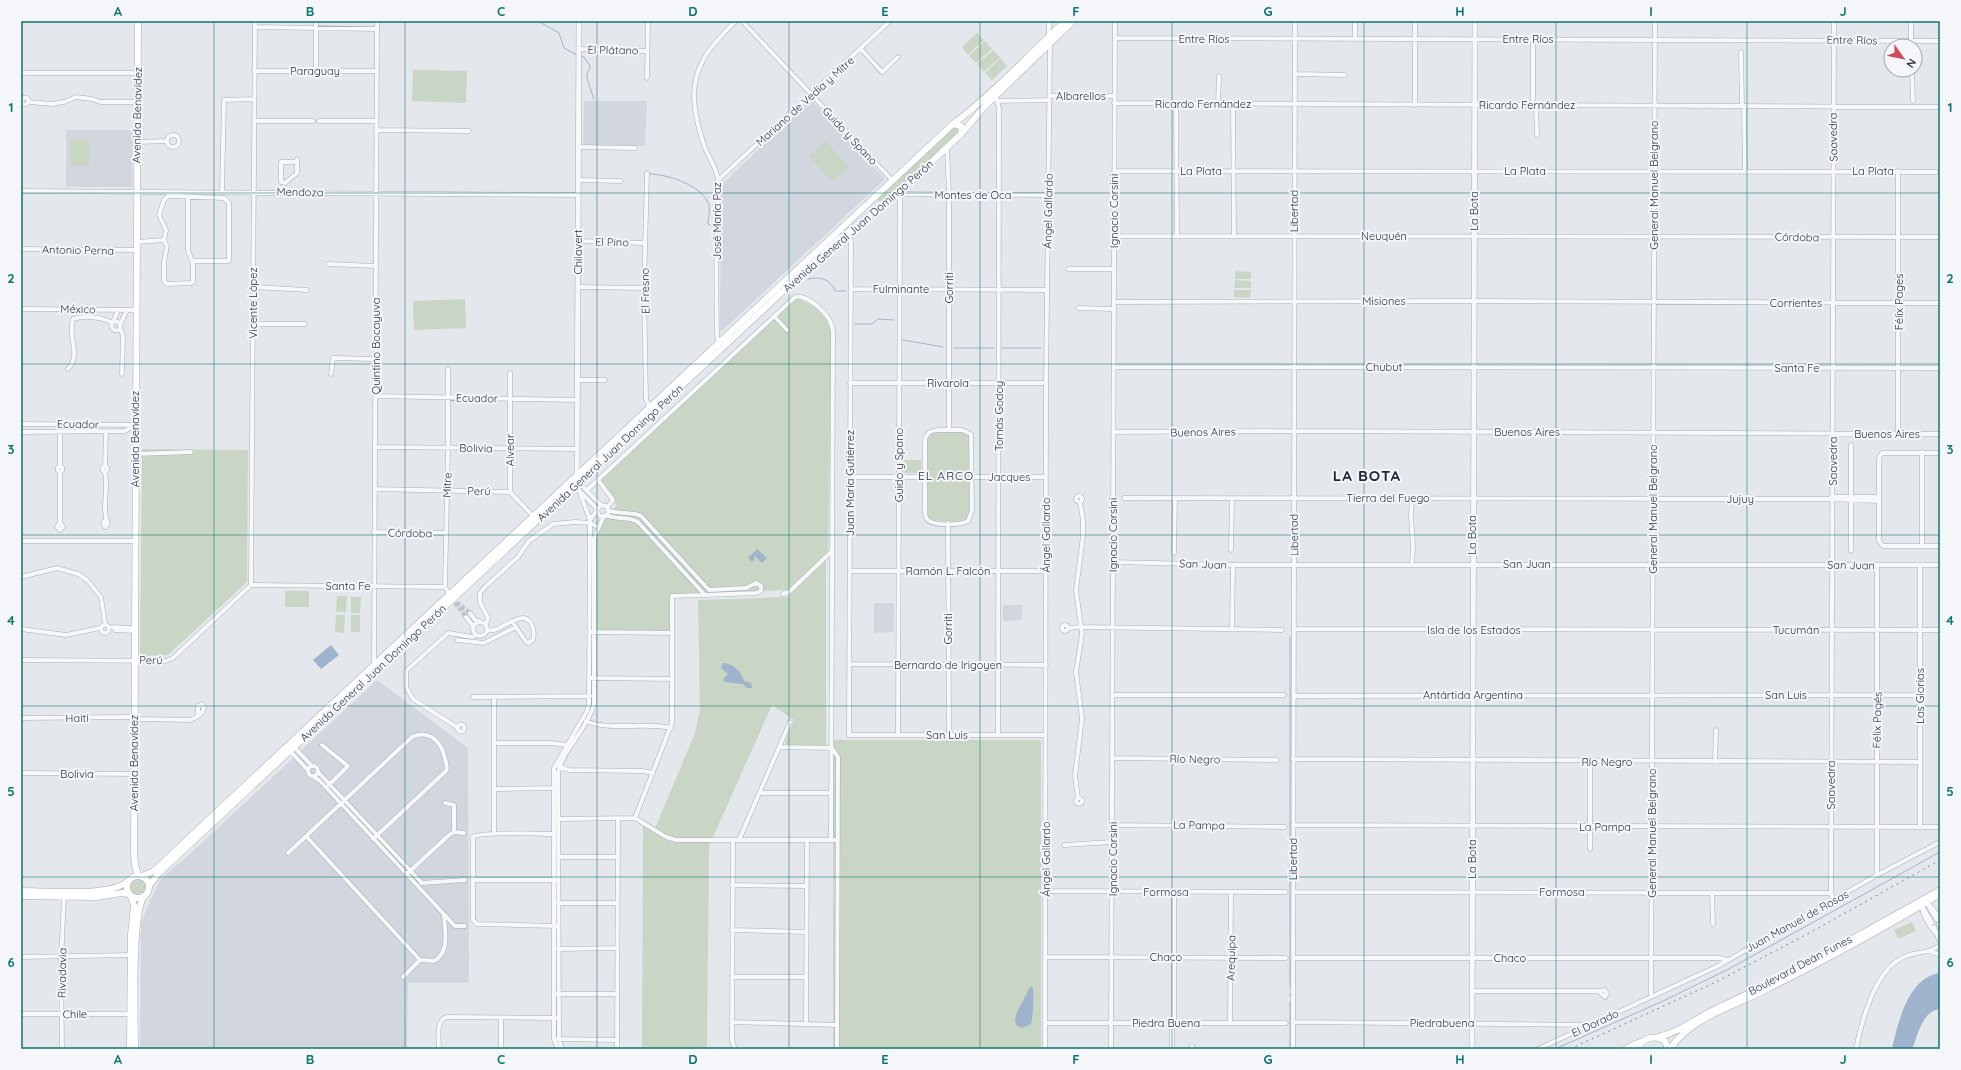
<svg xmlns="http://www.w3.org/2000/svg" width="1961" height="1070" font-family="Quicksand,sans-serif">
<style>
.built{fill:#d2d6de}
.green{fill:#c9d6c5}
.water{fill:#9fb4cc}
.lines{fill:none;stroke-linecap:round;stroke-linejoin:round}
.stream{stroke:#9fb4cc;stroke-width:1}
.minor-tunnel{stroke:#bfc3cb;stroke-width:4;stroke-dasharray:4 2;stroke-linecap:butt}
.minor-casing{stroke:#a9aeb7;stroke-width:5}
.tertiary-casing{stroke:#a9aeb7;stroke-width:6}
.secondary-casing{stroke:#a9aeb7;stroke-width:7}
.minor{stroke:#f7f8fa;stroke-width:4}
.tertiary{stroke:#f7f8fa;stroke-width:5}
.secondary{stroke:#fff;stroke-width:6}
.rail{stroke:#7d8696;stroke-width:1;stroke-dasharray:2 4;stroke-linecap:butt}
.grid{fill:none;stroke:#0f766e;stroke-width:1;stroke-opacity:0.55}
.labels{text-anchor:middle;stroke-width:4;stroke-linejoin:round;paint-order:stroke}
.street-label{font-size:11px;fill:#2b3445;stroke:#f4f6f9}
.neighbourhood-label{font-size:12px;letter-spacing:1px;fill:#1d2536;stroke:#f4f6f9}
.district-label{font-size:15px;font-weight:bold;letter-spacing:1px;fill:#1d2536;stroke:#f4f6f9}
.neatline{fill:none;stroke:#0f766e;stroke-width:1.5}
.grid-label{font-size:13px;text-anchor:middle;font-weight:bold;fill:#0f766e}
</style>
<rect width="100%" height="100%" fill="#e4e7ec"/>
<path class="built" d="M584,101H647L645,144L644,146H586L583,143Z
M809,102H813L885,179L721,332L720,329L721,185Z
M66,130H133L132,187H66Z
M874,603H894V632L874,633Z
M1003,605H1023L1022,620L1003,621Z
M377,680L468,748L469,983H408L407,1049H140L141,922L160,879L190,854Z"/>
<path class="green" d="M977,33L984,40L968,55L962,47Z
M985,41L992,49L976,63L969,56Z
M993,50L1000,57L984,72L977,64Z
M1000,58L1007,66L992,80L985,73Z
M413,70L467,71L466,103L412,101Z
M954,127L958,129L957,134L883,203L877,200L878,198Z
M70,139H89V166H70Z
M826,141L848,167L832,182L809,156Z
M1235,271L1251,272V279H1235Z
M1235,280L1251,281V288H1234Z
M1234,290H1251L1250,298L1234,297Z
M465,299L466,328L414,330L413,301Z
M798,299C814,303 828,317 832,333L828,552L788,590L671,594V631L597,630L596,538L599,528L616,506L614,498L601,482L602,478L794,300Z
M935,432H965L969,434L970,437V511C969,515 969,518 966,520C960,524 932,521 928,517L927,441L930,434Z
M142,449L248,450L247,582L168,655L142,656L140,652Z
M902,460H921V473H901Z
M826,560V745L787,746L785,742L794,720L772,705L709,846L707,1049H642L643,820L655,828L695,733L700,710L698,600L787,597Z
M285,591H309V607H285Z
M337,596H347L346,612H336Z
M351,597H361L360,613H351Z
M336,615H345L344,633L335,632Z
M351,615H360V632H351Z
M833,740H1039L1041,742V1049H833Z
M130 887a8 8 0 1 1 16 0a8 8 0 1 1-16 0Z
M1912,922L1916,931L1898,939L1894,930Z"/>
<path class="water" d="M757,549L767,558L762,563L754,555L755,558L752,562L748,558Z
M331,645L339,655L321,669L313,660Z
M723,663C732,663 743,673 744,681L751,683L752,688H747L743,684L724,682L723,679L728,674L721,668Z
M1940,973V1009C1922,1011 1918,1035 1912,1049H1892C1898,1023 1908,977 1940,973Z
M1030,987L1033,988C1034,992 1033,1020 1031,1024L1022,1028L1016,1025L1015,1019L1017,1012Z"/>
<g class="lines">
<path class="stream" d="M538,21L559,33L564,48L577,55
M580,56L584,57L590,66C590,71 587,71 587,75C587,81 592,93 594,99
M649,174C667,174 701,185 708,203C711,209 708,217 708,224L714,227
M808,279C820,277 830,278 835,291H846
M855,324H872L878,319L894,320
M903,340L943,347
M954,348H994
M1002,348H1041
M1290,637V987
M1290,994V996
M1290,1049V1002
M1555,1049L1663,1001L1727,970L1940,852"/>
<path class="minor-tunnel" d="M452,599L470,613
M455,603L466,617"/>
<defs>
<path id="minor" d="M742,21L892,180
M1049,21V37
M255,27L377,29
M1115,38L1940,41
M1355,40V21
M1911,46V21
M579,49L647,51
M861,49L882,72L898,57
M1741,52L1742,106
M1912,70L1913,101
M254,71H377
M316,71V21
M21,73H137
M1296,74L1345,75
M647,78L648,21
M1049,96H1114
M996,97L999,108L998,735
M21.5 101a3.5 3.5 0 1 1 7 0a3.5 3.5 0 1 1-7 0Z
M998,101L1049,100
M29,102L52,104L64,102L76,97L92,99L100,102H137
M1114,103L1940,107
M1176,104L1177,236
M1218,104L1219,76
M1233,104L1234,236
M1415,105V21
M1533,106V39
M1536,106L1537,135
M1744,106L1745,171
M254,121H313
M319,121H376
M376,130L469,131
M167 141a6 6 0 1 1 12 0a6 6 0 1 1-12 0Z
M137,142L167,141
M579,147L635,148
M947,147L949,195V430
M297,162H281V182L285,183L297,173V159
M1114,171L1936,172
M647,173L644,288L646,399L650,408
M579,180L621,181
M718,180L890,21
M21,191L578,195
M222,192L224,100L254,99
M899,194L1048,195
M188,197V250L193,264V282L191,283L167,284L164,281V262L167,246L164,240L166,230L159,215L164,200L168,196L224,198L229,203V261H193
M849,231L851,241L849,735H1045
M1114,236L1940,237
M578,241L645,243
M136,242L164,240
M21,249L136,250
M328,264L376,266
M1068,269H1114
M254,287L307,290
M578,287L644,288
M851,289L1047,290
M1114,302L1474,301L1940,303
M1078,308L1114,309
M21,309L135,310
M774,316L787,330
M111.5 326a4.5 4.5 0 1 1 9 0a4.5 4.5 0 1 1-9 0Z
M113,322L118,310
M253,324H305
M120,325L127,310
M120,328L123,336L122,374
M719,343L717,336C716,284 716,233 718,181C718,171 709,157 705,148C685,89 691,63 736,21
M1114,367L1940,368
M68,369C82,354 67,337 73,319C83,315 103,317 112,323
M448,369V447L445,587L450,595
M510,373V492L534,517
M331,374L333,358L375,359
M577,380H605
M850,383H1046
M376,396L577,400
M21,424L135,425
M949,430H962L971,434L972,511L968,521C959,525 932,527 926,518L925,512V440C928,428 938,430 949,430Z
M21,432L125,431L135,425
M60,432V466
M1114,432L1294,431L1940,434
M1898,434V171
M1851,445V551
M375,447L577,449
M1940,453H1882L1879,458V541L1883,546H1940
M135,454L191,452
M105,466L106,432
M102.5 469a2.5 2.5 0 1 1 5 0a2.5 2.5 0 1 1-5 0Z
M57.5 469a2.5 2.5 0 1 1 5 0a2.5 2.5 0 1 1-5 0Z
M105,472C109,489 101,509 108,524L105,527L103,523L106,520
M850,477H925
M972,477H1046
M598,480L613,500L607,507
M578,482V489L597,509
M578,482L601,505
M375,489L510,492
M579,490L590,520
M587,490L795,297C805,294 824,310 829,319C831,323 832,327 833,331L831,840
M1076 499a3 3 0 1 1 6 0a3 3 0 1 1-6 0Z
M1831,497H1879
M1124,498L1827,499L1879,501
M597.5 511a5.5 5.5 0 1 1 11 0a5.5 5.5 0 1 1-11 0Z
M606,515C616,520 628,516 638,522L705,595L756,593L761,591V586L756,583L746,588L709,590L641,516C631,511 618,515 608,510
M60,522L63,527L60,530L57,527L60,522V472
M948,523L949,735
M374,532L446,533
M21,541H136
M1922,546V452
M1231,550L1232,499
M1174,553L1175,498
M1113,562L1233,565H1940
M1412,564L1413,546L1411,515L1412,498
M1877,565V875
M850,571H1046
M21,577L57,568L78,574L87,580L101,597L105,624
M251,585L255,21
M251,585L445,587
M783,594L789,592L831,552
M470,613L475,620L479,621
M466,617L473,626
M473 629a7 7 0 1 1 14 0a7 7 0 1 1-14 0Z
M486,624L488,618L480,602V593L486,586L518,557L529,541L553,524L575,522L590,523L598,527
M101 629a4 4 0 1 1 8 0a4 4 0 1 1-8 0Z
M1062 628a3 3 0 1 1 6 0a3 3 0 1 1-6 0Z
M109,627L135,628
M1068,628L1082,627L1282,630
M21,629L66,635L100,628
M1294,629L1940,630
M115,630L134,631
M487,630C500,635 523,605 532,625C534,630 534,636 533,640L528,643L526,642L512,621
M1232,630L1233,565
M592,632L672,633
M457,640L484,643L516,627
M21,660L166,661L173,658L251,585
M850,664L1046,665
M374,665L377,21
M592,678L671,679
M1112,695H1284
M1294,696L1920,695
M473,697L590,696
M494,697V834
M21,718L128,717L140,719L191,720C196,718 202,714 204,708L202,704L198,706V716
M586,721C609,731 645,722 671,728
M457.5 728a3.5 3.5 0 1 1 7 0a3.5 3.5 0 1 1-7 0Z
M458,728L413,699L406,687V671L448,633L472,637L476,635
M898,735L900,195
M495,743H551L566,745
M322,745L348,766L329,785
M294,747L312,766
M779,747L832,748L838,757L837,1049
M290,751L308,770
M1112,758L1277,760
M1293,759L1920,762
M1715,762L1716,730
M308 771a5 5 0 1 1 10 0a5 5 0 1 1-10 0Z
M558,766L569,770L642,771L653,773
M318,772L421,882
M21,773L134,774
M313,776L320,781L455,926H465
M494,789L554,788
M760,793H830
M1078,798L1075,776L1082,718L1076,672L1082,634L1076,590L1083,536V520L1080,502
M1076 801a3 3 0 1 1 6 0a3 3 0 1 1-6 0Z
M445,803L454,805V832
M635,818L672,723V596L705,595
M557,819L635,818L666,837L676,840H838
M1112,825L1285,827
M1293,825L1940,827
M1920,827V565
M554,834C540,834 482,831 473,837V920L477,924L556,926
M306,836L420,960L434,961C450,952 445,932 444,915
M733,840L732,1041L735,1049
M739,840L790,722
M1064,845L1112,842
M1590,849V762
M288,853L412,737C429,729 442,742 445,759C446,763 448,767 446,771L373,839
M558,857H617
M408,873L449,835L454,832L464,833
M473,880H556
M421,883L465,880
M732,885L806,886
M1046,891L1286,892
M1174,892V1023
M1293,892L1831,893
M1712,893L1713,924
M1833,901L1831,893L1834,21
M1927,902L1940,918
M558,903H617
M1922,905C1921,913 1931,930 1938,935
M1928,905L1937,920
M1922,906L1932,923
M1939,924L1940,926
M1934,927L1940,942
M732,930L806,932
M1939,946L1929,951L1940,955
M558,949L617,948
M21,957L131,955
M1046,957L1286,958
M1293,958H1720L1727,960
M403,977L420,960
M732,977H806
M1605,990L1607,994L1605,997L1598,991Z
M1472,991H1598
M557,994H617
M1651,997L1655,21
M21,1014H130
M732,1022L837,1025
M1293,1022L1590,1025
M1045,1023H1286
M1230,1023L1231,893
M806,1024L807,840
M557,1039L617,1040
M62,1049L61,961L64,896
M439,1049C439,1039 435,1020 447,1017L556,1018
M501,1049V1018
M558,1049L554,1039V768L587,711L589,704L590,520L597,510
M562,1049L559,1039L558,772C565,747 587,729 594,705V538L604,516
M617,1049L618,818
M1045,1049L1046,383L1050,43
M1111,1049L1115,21
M1172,1049V1023
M1192,1049V1046
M1293,1049L1295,21
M1538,1049L1718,966L1877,875L1940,842
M1856,1049C1861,1023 1874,976 1897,961C1906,954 1918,953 1929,951"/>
<path id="tertiary" d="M577,478L579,21
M1472,1049L1475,21"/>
<path id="secondary" d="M138,21L134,853L135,865L138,875
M953,124L961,126L962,133
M127 887a11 11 0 1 1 22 0a11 11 0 1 1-22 0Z
M142,876L154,871L207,821L953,124C994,93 1028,56 1065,21
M149,886L159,873L838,240L899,193L962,133L985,106L1073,21
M21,891C47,891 108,897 127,882
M21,896L96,897L122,893L129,894
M1658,1037C1680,1032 1698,1017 1718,1008C1794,972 1867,931 1940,890
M130,1049L131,935L134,905L130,895
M135,1049C135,1021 131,915 144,896
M1625,1049L1640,1042
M1637,1049C1641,1038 1656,1034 1665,1041L1668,1049
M1670,1049C1692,1016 1736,1006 1769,988C1827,959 1885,928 1940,894"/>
</defs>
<use href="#minor" class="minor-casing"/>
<use href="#tertiary" class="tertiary-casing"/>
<use href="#secondary" class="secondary-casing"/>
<use href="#minor" class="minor"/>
<use href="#tertiary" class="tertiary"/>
<use href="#secondary" class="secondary"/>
<path class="rail" d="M1570,1049L1714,983L1813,931L1940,860"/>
</g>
<path class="grid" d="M214,21V1049M405,21V1049M597,21V1049M789,21V1049M980,21V1049M1172,21V1049M1364,21V1049M1556,21V1049M1747,21V1049M21,193H1940M21,364H1940M21,535H1940M21,706H1940M21,877H1940"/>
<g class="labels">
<g class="street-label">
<text x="1204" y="43">Entre Ríos</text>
<text x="1528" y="43">Entre Ríos</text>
<text transform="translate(1852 40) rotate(1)" y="4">Entre Ríos</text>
<text transform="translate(613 50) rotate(1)" y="4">El Plátano</text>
<text x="315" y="75">Paraguay</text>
<text x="1081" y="100">Albarellos</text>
<text transform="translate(805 101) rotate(-42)" y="4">Mariano de Vedia y Mitre</text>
<text x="1203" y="108">Ricardo Fernández</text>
<text x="1527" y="109">Ricardo Fernández</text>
<text transform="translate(137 115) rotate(-89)" y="4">Avenida Benavídez</text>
<text transform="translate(850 136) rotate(47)" y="4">Guido y Spano</text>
<text transform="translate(1833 137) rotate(-91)" y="4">Saavedra</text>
<text x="1201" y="175">La Plata</text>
<text x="1525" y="175">La Plata</text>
<text x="1873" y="175">La Plata</text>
<text transform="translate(1654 185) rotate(-90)" y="4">General Manuel Belgrano</text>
<text transform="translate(300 192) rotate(1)" y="4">Mendoza</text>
<text x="973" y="199">Montes de Oca</text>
<text transform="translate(1048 211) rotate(-89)" y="4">Ángel Gallardo</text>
<text transform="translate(1114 211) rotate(-90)" y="4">Ignacio Corsini</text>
<text transform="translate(1294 211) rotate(-90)" y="4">Libertad</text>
<text transform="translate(1474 211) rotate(-90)" y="4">La Bota</text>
<text transform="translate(717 221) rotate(-90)" y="4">José María Paz</text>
<text transform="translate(858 226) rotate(-41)" y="4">Avenida General Juan Domingo Perón</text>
<text x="1384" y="240">Neuquén</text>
<text transform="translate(1797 237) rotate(1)" y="4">Córdoba</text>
<text transform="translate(612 242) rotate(1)" y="4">El Pino</text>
<text transform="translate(78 250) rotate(1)" y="4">Antonio Perna</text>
<text transform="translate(578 252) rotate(-90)" y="4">Chilavert</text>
<text transform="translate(949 288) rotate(-90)" y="4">Gorriti</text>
<text x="901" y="293">Fulminante</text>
<text transform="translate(645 291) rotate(-91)" y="4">El Fresno</text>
<text x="1384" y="305">Misiones</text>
<text transform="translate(1899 302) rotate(-90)" y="4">Félix Pages</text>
<text transform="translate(253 303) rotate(-90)" y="4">Vicente López</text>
<text x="1796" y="307">Corrientes</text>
<text transform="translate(78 309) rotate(1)" y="4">México</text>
<text transform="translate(376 346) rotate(-90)" y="4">Quintino Bocayuva</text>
<text x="1384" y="371">Chubut</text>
<text x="1797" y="372">Santa Fe</text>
<text x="948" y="387">Rivarola</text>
<text transform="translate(477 398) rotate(1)" y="4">Ecuador</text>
<text transform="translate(999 416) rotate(-90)" y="4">Tomás Godoy</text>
<text transform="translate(78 424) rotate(1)" y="4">Ecuador</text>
<text transform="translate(1203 432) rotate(-1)" y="4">Buenos Aires</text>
<text x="1527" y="436">Buenos Aires</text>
<text x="1887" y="438">Buenos Aires</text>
<text transform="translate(135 439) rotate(-90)" y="4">Avenida Benavídez</text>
<text transform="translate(476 448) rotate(1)" y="4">Bolivia</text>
<text transform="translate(510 450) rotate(-90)" y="4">Alvear</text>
<text transform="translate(610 453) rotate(-43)" y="4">Avenida General Juan Domingo Perón</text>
<text transform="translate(1833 461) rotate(-90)" y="4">Saavedra</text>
<text transform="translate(899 465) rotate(-90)" y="4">Guido y Spano</text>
<text x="1009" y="481">Jacques</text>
<text transform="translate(850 483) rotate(-90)" y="4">Juan María Gutiérrez</text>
<text transform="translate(447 485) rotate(-88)" y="4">Mitre</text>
<text transform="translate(479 491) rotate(1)" y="4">Perú</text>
<text x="1388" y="502">Tierra del Fuego</text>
<text x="1740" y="503">Jujuy</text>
<text transform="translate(1653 509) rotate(-90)" y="4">General Manuel Belgrano</text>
<text transform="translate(410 533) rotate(1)" y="4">Córdoba</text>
<text transform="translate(1046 535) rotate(-90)" y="4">Ángel Gallardo</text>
<text transform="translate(1113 535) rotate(-90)" y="4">Ignacio Corsini</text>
<text transform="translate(1294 535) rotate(-91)" y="4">Libertad</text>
<text transform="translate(1472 535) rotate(-90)" y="4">La Bota</text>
<text transform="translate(1203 564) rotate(2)" y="4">San Juan</text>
<text x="1527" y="568">San Juan</text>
<text transform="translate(1851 565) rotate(1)" y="4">San Juan</text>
<text x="948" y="575">Ramón L. Falcón</text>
<text x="348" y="590">Santa Fe</text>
<text transform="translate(948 629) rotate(-90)" y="4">Gorriti</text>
<text x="1474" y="634">Isla de los Estados</text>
<text x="1796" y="634">Tucumán</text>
<text transform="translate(151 660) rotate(1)" y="4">Perú</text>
<text x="948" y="669">Bernardo de Irigoyen</text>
<text transform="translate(373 673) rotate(-43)" y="4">Avenida General Juan Domingo Perón</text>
<text x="1473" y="699">Antártida Argentina</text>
<text x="1786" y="699">San Luis</text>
<text transform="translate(1920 696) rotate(-90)" y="4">Las Glorias</text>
<text transform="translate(77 718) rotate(-1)" y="4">Haití</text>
<text transform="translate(1877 720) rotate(-89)" y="4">Félix Pagés</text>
<text x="947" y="739">San Luis</text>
<text transform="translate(1195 759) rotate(1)" y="4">Río Negro</text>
<text x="1607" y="766">Río Negro</text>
<text transform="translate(134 763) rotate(-90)" y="4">Avenida Benavídez</text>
<text x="77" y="778">Bolivia</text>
<text transform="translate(1831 785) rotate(-90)" y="4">Saavedra</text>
<text transform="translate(1199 825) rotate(1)" y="4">La Pampa</text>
<text x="1605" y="831">La Pampa</text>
<text transform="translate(1652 833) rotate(-90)" y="4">General Manuel Belgrano</text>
<text transform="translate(1046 859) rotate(-90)" y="4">Ángel Gallardo</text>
<text transform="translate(1113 859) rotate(-90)" y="4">Ignacio Corsini</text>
<text transform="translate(1293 859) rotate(-90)" y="4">Libertad</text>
<text transform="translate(1472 859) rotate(-90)" y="4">La Bota</text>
<text x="1166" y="896">Formosa</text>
<text x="1562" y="896">Formosa</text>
<text transform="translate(1797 921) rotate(-29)" y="4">Juan Manuel de Rosas</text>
<text x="1166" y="961">Chaco</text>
<text transform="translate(1231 958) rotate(-89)" y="4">Arequipa</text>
<text x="1510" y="962">Chaco</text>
<text transform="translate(1800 965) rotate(-28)" y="4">Boulevard Deán Funes</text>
<text transform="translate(62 973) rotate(-89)" y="4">Rivadavia</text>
<text transform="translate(75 1014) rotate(-1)" y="4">Chile</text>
<text x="1166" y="1027">Piedra Buena</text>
<text x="1442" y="1027">Piedrabuena</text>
<text transform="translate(1595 1023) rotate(-25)" y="4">El Dorado</text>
</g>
<g class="neighbourhood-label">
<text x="946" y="480">EL ARCO</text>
</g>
<g class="district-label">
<text x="1367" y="481">LA BOTA</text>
</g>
</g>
<rect width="1961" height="1070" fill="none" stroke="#f4f6f9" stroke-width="44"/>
<g transform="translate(1903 58) rotate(123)"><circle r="19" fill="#f4f6f9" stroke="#a4a8b1"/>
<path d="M0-3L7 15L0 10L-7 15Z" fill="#d1495b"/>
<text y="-6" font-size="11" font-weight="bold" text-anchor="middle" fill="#2b3445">N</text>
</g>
<rect x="22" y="22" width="1917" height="1026" class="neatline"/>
<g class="grid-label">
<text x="118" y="16">A</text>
<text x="310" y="16">B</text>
<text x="501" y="16">C</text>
<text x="693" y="16">D</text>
<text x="885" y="16">E</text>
<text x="1076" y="16">F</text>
<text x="1268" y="16">G</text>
<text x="1460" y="16">H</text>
<text x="1651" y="16">I</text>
<text x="1843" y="16">J</text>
<text x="11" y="112">1</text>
<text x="1950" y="112">1</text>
<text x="11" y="283">2</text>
<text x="1950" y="283">2</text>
<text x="11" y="454">3</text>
<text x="1950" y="454">3</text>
<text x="11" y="625">4</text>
<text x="1950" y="625">4</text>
<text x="11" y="796">5</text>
<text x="1950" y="796">5</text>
<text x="11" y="967">6</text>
<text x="1950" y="967">6</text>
<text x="118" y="1064">A</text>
<text x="310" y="1064">B</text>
<text x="501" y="1064">C</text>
<text x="693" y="1064">D</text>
<text x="885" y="1064">E</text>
<text x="1076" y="1064">F</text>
<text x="1268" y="1064">G</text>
<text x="1460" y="1064">H</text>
<text x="1651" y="1064">I</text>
<text x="1843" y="1064">J</text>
</g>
</svg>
